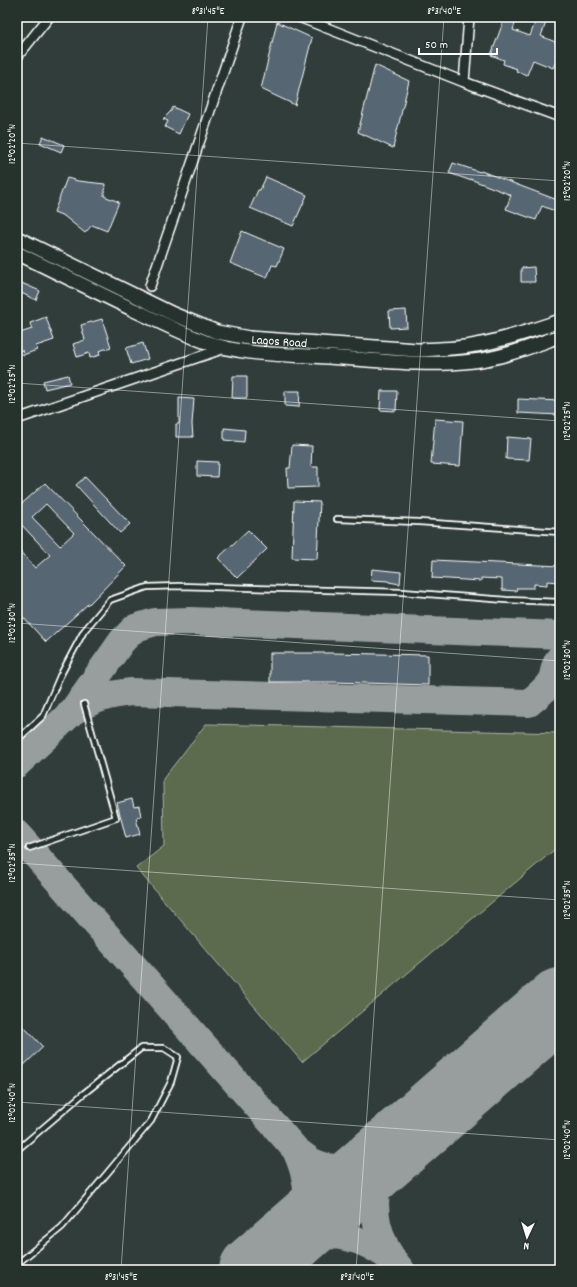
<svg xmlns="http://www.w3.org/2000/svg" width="577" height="1287" font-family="Dekko,sans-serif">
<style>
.green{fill:#5b6b4d;stroke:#adb5a6}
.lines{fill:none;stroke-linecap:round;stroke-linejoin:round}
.taxiway{stroke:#989e9d;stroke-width:28}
.runway{stroke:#989e9d;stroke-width:70}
.building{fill:#566672;stroke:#fff;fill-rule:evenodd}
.lane-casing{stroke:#fff;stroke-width:8}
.street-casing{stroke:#fff;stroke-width:12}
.secondary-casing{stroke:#fff;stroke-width:16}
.lane{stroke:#26332d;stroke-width:4.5}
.street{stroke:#26332d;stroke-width:9}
.secondary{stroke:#26332d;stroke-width:13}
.ticks{fill:none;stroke:#fff;stroke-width:1;stroke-opacity:0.45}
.labels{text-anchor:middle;stroke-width:4;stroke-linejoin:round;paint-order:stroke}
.street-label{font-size:13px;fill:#fff;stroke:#26332d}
.neatline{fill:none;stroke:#fff;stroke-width:1.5}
.ticks-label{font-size:10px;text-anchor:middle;fill:#fff}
</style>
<rect width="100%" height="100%" fill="#303d3b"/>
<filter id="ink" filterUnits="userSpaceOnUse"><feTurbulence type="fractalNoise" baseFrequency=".025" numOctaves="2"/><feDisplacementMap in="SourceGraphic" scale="8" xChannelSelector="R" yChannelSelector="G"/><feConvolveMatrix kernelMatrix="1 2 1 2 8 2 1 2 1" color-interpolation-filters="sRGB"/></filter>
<g filter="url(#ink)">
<path class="green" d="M206,724L560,733V845L302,1062L136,868L164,846L163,779Z"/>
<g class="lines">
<path class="taxiway" d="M72,712C90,700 110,694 131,692L529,703C537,696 547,689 552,679C555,671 554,664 560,658
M17,764L72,712L122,641L135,628L155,622L190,621L560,635
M17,834L296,1150C301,1154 306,1158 311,1161C339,1176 365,1165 390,1150
M397,1146C392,1154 386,1163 382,1172C367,1206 378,1244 401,1270
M290,1238C293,1233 297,1227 300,1222C312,1197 307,1175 296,1150
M273,1253C280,1250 287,1245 295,1242C332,1228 362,1237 393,1260"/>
<path class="runway" d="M254,1270L560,1003"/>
</g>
<path class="building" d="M505,17H517L513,30L530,36L537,17H548L541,36L560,44V53L553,68L533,60L527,75L516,71L517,69L503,64L504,60L491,55Z
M277,22L312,38L295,105L261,89Z
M375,65L409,81L393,148L358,132Z
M173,107L188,114L179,134L165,127L168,121L163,119L171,111Z
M43,136L64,145L61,152L40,143Z
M453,163L480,172L481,171L560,201V213L542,206L536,220L506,209L511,195L470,179L469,180L449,173Z
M266,177L307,195L293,226L250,208L258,190H260Z
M67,178L78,181L105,184L104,196L119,202L107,231L92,225L85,233L64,216L54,212Z
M242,231L284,249L277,266L272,265L267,278L230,263Z
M534,267L535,282H521V268Z
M17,281L40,291L36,300L17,291Z
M406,310L407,327L390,328L389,311Z
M46,317L54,340L36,346L37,350L23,355L22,350L17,352V334L32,329L30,323Z
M102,319L111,347L99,351L100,355L90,358L89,353L77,357L73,344L85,340L81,325Z
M143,343L148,359L131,364L126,348Z
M68,375L70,383L45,389L43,381Z
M233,376H247V398H232Z
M285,391H300L299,407L285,406Z
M381,391H397L396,411L380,410Z
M179,398L194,399L192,424L193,437H176V424H179Z
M518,399L560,401V415L518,413Z
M435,419L463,421L460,466L431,464Z
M224,428L245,430L244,442L224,440Z
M507,437L531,439L529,460L506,459Z
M292,445L312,446L311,467H318V487L288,488L287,468H290Z
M197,461L218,462L217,477L197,476Z
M85,477L130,524L120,533L76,485Z
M45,483L126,566L89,604V603L46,642L23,617L17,622V548L35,568L50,555L17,520V508ZM46,504L74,533L60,546L32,517Z
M294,501L320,502L317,559L292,558Z
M248,530L267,549L237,578L218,558Z
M433,560L560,566V582L547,581V585L534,584V588H517L516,591L502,590V579L481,578V581L432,578Z
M372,569L401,572L400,584L389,582V581L371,580Z
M270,653H331L428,655V685L334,682H270Z
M132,799L134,807L139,806L141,816L136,818L140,834L126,838L117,803Z
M17,1022L22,1028L24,1027L43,1047L22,1067L17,1062Z"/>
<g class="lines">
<defs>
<path id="lane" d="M337,519L419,522L560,532
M17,740L43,716L60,676L84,631L110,600L147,587L179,586L402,592L506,600L560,602
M29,848L116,818L84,704
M17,1150L83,1094L141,1048H164L178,1057L171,1082L151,1121L62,1227L17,1264"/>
<path id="street" d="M299,17L464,82L560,117
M17,57L49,17
M464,82L469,17
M150,286L242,17
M17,419L225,348"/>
<g id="secondary">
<path id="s1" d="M17,238L173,314L217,332L249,338L417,350C437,349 457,349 476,345C505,340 533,330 560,321"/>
<path d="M17,253C56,272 95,291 134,310C158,321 181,333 206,342C244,356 288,354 328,357C376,360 425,367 473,361C503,358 532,346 560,336"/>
</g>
</defs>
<use href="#lane" class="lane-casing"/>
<use href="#street" class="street-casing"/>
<use href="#secondary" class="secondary-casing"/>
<use href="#lane" class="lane"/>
<use href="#street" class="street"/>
<use href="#secondary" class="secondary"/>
</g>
</g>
<path class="ticks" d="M17,143L560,181M17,383L560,421M17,623L560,661M17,863L560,900M17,1102L560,1140M121,1270L208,17M356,1270L444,17"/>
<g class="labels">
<g class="street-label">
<text dy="5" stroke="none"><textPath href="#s1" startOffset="284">Lagos Road</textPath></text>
</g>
</g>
<rect width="577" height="1287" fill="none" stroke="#26332d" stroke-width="44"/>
<g transform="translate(527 1237) rotate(184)" stroke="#26332d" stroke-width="3" paint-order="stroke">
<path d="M0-3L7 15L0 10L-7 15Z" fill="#ffffff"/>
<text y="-6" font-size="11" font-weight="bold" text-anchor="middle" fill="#ffffff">N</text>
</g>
<path d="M419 48v6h78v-6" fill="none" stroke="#ffffff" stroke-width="2"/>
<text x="425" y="48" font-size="12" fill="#ffffff" stroke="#26332d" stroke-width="3" paint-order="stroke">50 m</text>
<rect x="22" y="22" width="533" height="1243" class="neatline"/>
<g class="ticks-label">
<text x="208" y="14">8°31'45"E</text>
<text x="444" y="14">8°31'40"E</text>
<text transform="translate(11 144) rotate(-90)" y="4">12°02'20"N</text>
<text transform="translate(566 181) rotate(-90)" y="4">12°02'20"N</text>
<text transform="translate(11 384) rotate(-90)" y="4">12°02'25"N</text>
<text transform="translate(566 421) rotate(-90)" y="4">12°02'25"N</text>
<text transform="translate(11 623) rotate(-90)" y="4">12°02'30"N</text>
<text transform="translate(566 660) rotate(-90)" y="4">12°02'30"N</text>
<text transform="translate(11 863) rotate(-90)" y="4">12°02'35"N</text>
<text transform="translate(566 900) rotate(-90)" y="4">12°02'35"N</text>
<text transform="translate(11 1103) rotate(-90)" y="4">12°02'40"N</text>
<text transform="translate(566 1140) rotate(-90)" y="4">12°02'40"N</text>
<text x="121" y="1280">8°31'45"E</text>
<text x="357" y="1280">8°31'40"E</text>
</g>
</svg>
